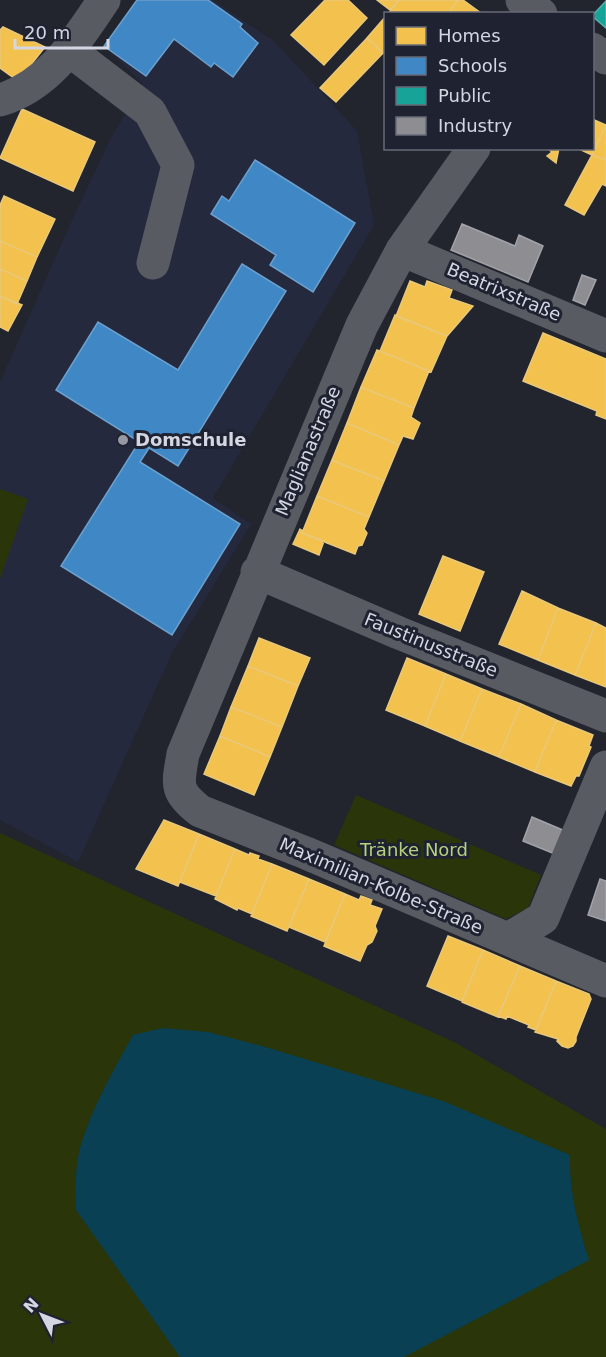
<svg xmlns="http://www.w3.org/2000/svg" width="606" height="1357" font-family="'DejaVu Sans',sans-serif">
<style>
.built{fill:#25293d}
.green{fill:#2a350a}
.water{fill:#094053}
.homes{fill:#f2c14e;stroke:#e9c87a;stroke-width:1.5}
.schools{fill:#3f88c5;stroke:#6ca0ce;stroke-width:1.5}
.public{fill:#17a398;stroke:#50b3ae;stroke-width:1.5}
.industry{fill:#8d8d92;stroke:#a2a3aa;stroke-width:1.5}
.lines{fill:none;stroke-linecap:round;stroke-linejoin:round}
.minor{stroke:#595b63;stroke-width:33}
.poi-dot{fill:#9699a3;stroke:#1e2231;stroke-width:2}
.labels{text-anchor:middle;stroke-width:6;stroke-linejoin:round;paint-order:stroke}
.street-label{font-size:18px;fill:#d4d7e2;stroke:#1e2231}
.poi-label{font-size:18px;font-weight:bold;fill:#d4d7e2;stroke:#1e2231;text-anchor:start}
.park-label{font-size:18px;fill:#b6d17e;stroke:#1e2231}
</style>
<rect width="100%" height="100%" fill="#22252d"/>
<path class="built" d="M137,0H213L275,42L357,131L374,225L213,498L251,524L172,653L78,862L0,820V382L73,218L111,138L143,84L104,46Z"/>
<path class="green" d="M0,489L28,499L0,579Z
M356,795L541,875L528,908L506,919L334,845Z
M0,833L456,1043L606,1129V1357H0Z"/>
<path class="water" d="M163,1028L208,1032L262,1046L443,1101L570,1155C569,1192 578,1225 589,1260L404,1357H180L76,1210C75,1188 75,1163 82,1141C94,1104 114,1069 133,1035Z"/>
<path class="homes" d="M325,0H348L367,18L324,65L291,35Z
M377,0H399L390,10Z
M399,0H458L448,14H388Z
M458,0H463L481,13L448,14Z
M386,16V55L367,38Z
M3,27L45,47L18,81L0,68V30Z
M367,38L383,53L336,102L320,88Z
M22,109L95,142L73,191L0,158Z
M592,119L606,125L592,155L577,148H592Z
M606,125V160L592,155Z
M547,148H559L556,163L547,156L552,152Z
M592,155L606,160V186L602,184L584,215L565,205Z
M4,196L55,219L37,257L0,241V205Z
M0,241L37,257L27,281L0,269Z
M0,269L27,281L17,304L0,296Z
M410,281L425,287L427,281L452,290L449,298L473,306L447,336L396,316Z
M0,296L22,305L8,331L0,327Z
M395,315L447,336L431,372L380,351Z
M543,333L606,359V419L596,415L597,411L523,381Z
M377,350L429,371L414,408L361,387Z
M361,387L414,408L411,417L420,423L413,439L403,436L399,445L347,423Z
M347,423L399,445L384,481L332,460Z
M332,460L384,481L369,517L317,496Z
M317,496L369,517L364,529L367,533L362,545L358,546L355,554L302,533Z
M300,529L303,531L302,533L324,541L319,555L293,544Z
M443,556L484,572L460,631L419,614Z
M522,591L558,608L538,660L499,644Z
M558,608L596,623L575,675L538,660Z
M596,623L606,628V687L575,675Z
M259,638L310,658L298,686L248,666Z
M407,658L446,674L425,726L386,710Z
M248,666L298,686L282,727L231,707Z
M446,674L482,689L460,741L425,726Z
M482,689L521,704L499,757L460,741Z
M521,704L556,720L535,772L499,757Z
M231,707L282,727L270,757L220,736Z
M556,720L593,735L589,746L591,747L579,776H576L571,786L535,772Z
M220,736L270,757L254,795L204,774Z
M164,820L199,834L178,886L136,869Z
M199,834L235,849L216,896L180,882Z
M235,849L249,855L250,853L259,856L258,859L272,864L252,914L238,908L237,910L215,899Z
M272,864L309,879L287,931L251,916Z
M309,879L345,894L325,942L289,927Z
M345,894L359,900L361,896L372,900L370,905L382,909L375,926L377,931L372,942L367,945L360,961L324,946Z
M448,936L483,950L462,1001L427,986Z
M483,950L520,966L498,1017L462,1002Z
M520,966L556,981L536,1030L528,1027L529,1025L507,1016L506,1019L498,1016Z
M556,981L589,994L591,999L576,1037V1041L573,1046L568,1048L562,1046L557,1041L558,1039L535,1032Z"/>
<path class="schools" d="M137,0H208L242,24L240,27L258,43L233,77L214,63L211,67L174,39L146,76L104,46Z
M255,160L355,223L313,292L270,265L276,255L211,214L222,196L229,201Z
M242,264L286,291L178,466L56,390L98,322L178,370Z
M139,442L149,448L140,462L240,524L172,635L61,566Z"/>
<path class="public" d="M606,1V28L592,16Z"/>
<path class="industry" d="M462,224L515,246L519,235L543,246L528,282L451,250Z
M582,275L596,280L585,305L573,300Z
M532,817L565,831L555,854L523,841Z
M600,879L606,881V921L588,915Z"/>
<g class="lines">
<path class="minor" d="M522,0L541,14
M592,49L606,58
M69,50L150,112L178,165L153,263
M0,100C50,85 76,41 104,0
M474,148L402,250L362,325L183,754C178,784 174,791 200,811L306,853L606,981
M402,250L606,336
M257,572L399,633L606,716
M508,939L543,918L606,767"/>
</g>
<circle class="poi-dot" cx="123" cy="440" r="6"/>
<g class="labels">
<g class="street-label">
<text transform="translate(504 292) rotate(23)" y="6">Beatrixstraße</text>
<text transform="translate(308 451) rotate(-67)" y="6">Maglianastraße</text>
<text transform="translate(431 645) rotate(22)" y="6">Faustinusstraße</text>
<text transform="translate(381 886) rotate(23)" y="6">Maximilian-Kolbe-Straße</text>
</g>
<g class="poi-label">
<text x="135" y="446">Domschule</text>
</g>
<g class="park-label">
<text x="414" y="856">Tränke Nord</text>
</g>
</g>
<rect x="384" y="12" width="210" height="138" fill="#1e2231" stroke="#676a78" stroke-width="1.5"/>
<rect x="396" y="27" width="30" height="18" fill="#f2c14e" stroke="#676a78" stroke-width="1.5"/>
<text x="438" y="42" font-size="18" fill="#d4d7e2">Homes</text>
<rect x="396" y="57" width="30" height="18" fill="#3f88c5" stroke="#676a78" stroke-width="1.5"/>
<text x="438" y="72" font-size="18" fill="#d4d7e2">Schools</text>
<rect x="396" y="87" width="30" height="18" fill="#17a398" stroke="#676a78" stroke-width="1.5"/>
<text x="438" y="102" font-size="18" fill="#d4d7e2">Public</text>
<rect x="396" y="117" width="30" height="18" fill="#8d8d92" stroke="#676a78" stroke-width="1.5"/>
<text x="438" y="132" font-size="18" fill="#d4d7e2">Industry</text>
<g transform="translate(42 1315) rotate(312)" stroke="#1e2231" stroke-width="4.5" paint-order="stroke">
<path d="M0-4.5L10 22L0 15L-10 22Z" fill="#d4d7e2"/>
<text y="-9" font-size="16" font-weight="bold" text-anchor="middle" fill="#d4d7e2">N</text>
</g>
<path d="M15 39v9h93v-9" fill="none" stroke="#d4d7e2" stroke-width="3"/>
<text x="24" y="39" font-size="18" fill="#d4d7e2" stroke="#1e2231" stroke-width="4.5" paint-order="stroke">20 m</text>
</svg>
